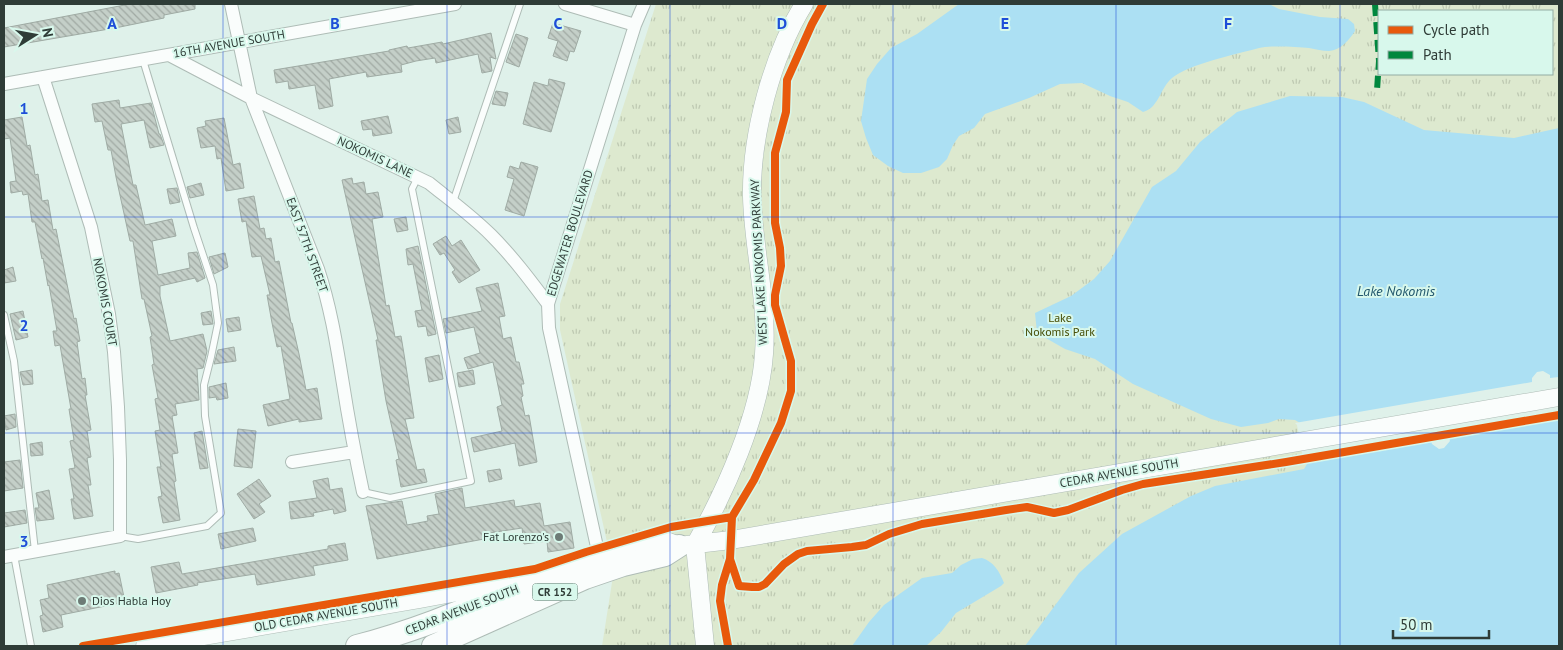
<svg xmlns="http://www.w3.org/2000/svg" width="1563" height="650" font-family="'PT Sans',sans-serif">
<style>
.park{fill:url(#park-tufts);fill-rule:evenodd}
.water{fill:#ace0f3}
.pier{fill:#dff1ea}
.building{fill:url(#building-back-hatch);stroke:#9faba4}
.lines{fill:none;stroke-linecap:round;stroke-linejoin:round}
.lane-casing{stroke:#aebcb6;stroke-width:8}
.street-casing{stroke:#aebcb6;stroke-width:14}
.secondary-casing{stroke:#aebcb6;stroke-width:19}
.highway-casing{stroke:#aebcb6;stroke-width:24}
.lane{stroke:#fafdfc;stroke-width:6}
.street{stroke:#fafdfc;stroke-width:12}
.secondary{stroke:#fafdfc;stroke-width:18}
.highway{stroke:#fafdfc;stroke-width:22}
.quiet{stroke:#00873e;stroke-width:6;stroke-dasharray:12 6;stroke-linecap:butt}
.cycleway-casing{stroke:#d8f8ec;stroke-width:11}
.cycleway{stroke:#e8590c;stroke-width:8}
.grid{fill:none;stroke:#1d4ed8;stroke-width:1;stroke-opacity:0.55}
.poi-dot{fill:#6d7b76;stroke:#d8f8ec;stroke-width:2}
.labels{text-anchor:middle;stroke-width:4;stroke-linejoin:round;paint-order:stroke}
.shield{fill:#d8f8ec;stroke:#62746d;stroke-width:1}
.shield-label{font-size:11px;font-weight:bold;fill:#2f3c37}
.street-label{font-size:12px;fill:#2f3c37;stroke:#d8f8ec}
.park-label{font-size:12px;fill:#474e07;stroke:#d8f8ec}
.poi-label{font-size:12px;fill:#2f3c37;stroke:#d8f8ec;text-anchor:end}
.water-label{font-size:14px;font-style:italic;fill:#21566c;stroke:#d8f8ec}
.grid-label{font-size:16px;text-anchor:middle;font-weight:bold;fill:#1d4ed8;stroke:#d8f8ec;stroke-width:4;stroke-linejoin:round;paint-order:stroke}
</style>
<defs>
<pattern id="park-tufts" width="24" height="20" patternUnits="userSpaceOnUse" patternTransform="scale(1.25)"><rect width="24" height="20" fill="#dde9cf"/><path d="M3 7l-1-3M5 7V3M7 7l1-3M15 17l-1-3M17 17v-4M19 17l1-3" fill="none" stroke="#bec9b2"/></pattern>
<pattern id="building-back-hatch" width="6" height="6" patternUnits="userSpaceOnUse" patternTransform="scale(1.25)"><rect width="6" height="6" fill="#c4cfc8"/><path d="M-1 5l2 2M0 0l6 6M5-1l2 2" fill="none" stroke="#a0a9a3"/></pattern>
</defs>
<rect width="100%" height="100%" fill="#dff1ea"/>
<path class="park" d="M656,4H1559V646H602L613,576L607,542L560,330V304ZM1379,11H1552V74H1379Z"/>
<path class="water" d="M959,4H1174L1180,5L1269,4L1279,9L1320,17L1348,19L1354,24L1355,31C1349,40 1341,50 1329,51C1322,51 1316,49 1309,48C1297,47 1271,45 1259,48C1237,54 1189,64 1172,78C1160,88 1159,108 1143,112L1128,102L1110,96L1082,83L1060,84L1029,98L985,114L974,128L959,136L953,145L947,159L939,167L921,173H903L888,166L873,155L866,138L861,121L867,79L877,64L891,48L917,34Z
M1290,96L1342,97L1364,102L1424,130L1514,138L1559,128V646H1025L1079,573L1122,534L1191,496L1215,486L1304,469L1307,464L1300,423L1295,420L1279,419L1268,423L1241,427L1211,419L1133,384L1095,359L1065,349L1037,333L1035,313L1071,296L1094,279L1110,261L1152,187L1176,171L1200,142L1237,112Z
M982,558C993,561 1000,572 1004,583L1001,586L956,613L941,632L926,646H852L869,622L884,605L922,578L952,573L961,565L973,559Z"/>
<path class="pier" d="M1543,371L1550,375V378L1559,377V419L1449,438L1450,441L1444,448L1439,449L1432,444L1431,441L1304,463L1297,425L1295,423L1532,382V378L1537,372Z"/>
<path class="building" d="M130,4H195V9L164,15V18L115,28L4,47V28Z
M553,23L581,31L574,52L570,51L567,61L553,56L558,41L548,38Z
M491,33L496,59L490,57L492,71L482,73L478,54L436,63L435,58L416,61L401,65L402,72L367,77L366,72L329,79L333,106L319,109L315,85L289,89L288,81L276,83L274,70L389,51V50L407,46L408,48L442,42L443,44Z
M516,34L528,38L519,67L506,62Z
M549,79L565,83L551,132L523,124L534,82L548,86Z
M496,91L508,93L505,106L492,104Z
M119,100L120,108L151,103L159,134H160L164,145L150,148L144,120L121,124L133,185H136L145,225L172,219L176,236L152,241L158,275L190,268L188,253L197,252L205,278L197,282L195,278L160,286V296L170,341L203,334L207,351L203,368L197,369L199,400L175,404L177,415L172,416L178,453L172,454L176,481L174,482L180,520L163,523L158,497L162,496L157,467H161L155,431L160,430L155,399L158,398L152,365L154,364L150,337L152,336L144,299H142L133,241H130L116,177L111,150H108L102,121L95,122L92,104Z
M388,116L392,133L373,136L372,129L363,130L361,121Z
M22,117L27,146L30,145L35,175L38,174L42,201L48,200L53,230L56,229L74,319L76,318L80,341L77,342L82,379L85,378L87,395H85L91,430L87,431L91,457L87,458L91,485H88L93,516L74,519L71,499H74L69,469L75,468L70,441L74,440L69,409H71L60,345L55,346L53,331H57L49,285L48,286L43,258L42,259L35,222H32L28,194L23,195L22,191L11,193L10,182L16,181L10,138L4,139V120Z
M458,117L461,132L449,134L446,120Z
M224,118L233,165L240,163L244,188L226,191L221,158L217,159L215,146L201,148L197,128L206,126L205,121Z
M521,162L538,167L524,216L505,210L514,179L507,177L510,166L519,169Z
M352,178L353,184L364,182L366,194L378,192L383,217L372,219L386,306L389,305L395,337L401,336L404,354L414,418L405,419L417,470L424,469L427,482L401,487L396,460L399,459L386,401L376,340H378L342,180Z
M201,183L204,195L190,198L187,187Z
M177,188L180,202L170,204L167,189Z
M254,196L260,229L264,228L266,239L271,238L275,262L279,261L291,323H292L299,354L306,390L317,388L322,419L299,422V419L268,426L263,405L290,399L281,346L277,347L272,323L267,295H270L261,256L252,257L246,221L242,222L238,199Z
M406,217L408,230L397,232L394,219Z
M446,236L452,246L461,240L480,270L459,283L452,272L455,270L444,253L440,255L433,244Z
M418,246L436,334L428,336L426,326L418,327L415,311L422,310L413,264L408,265L406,249Z
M225,253L228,267L214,274L209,257Z
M13,267L16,281L4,283V270Z
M498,283L505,316L499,317L503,339L511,337L516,362H519L524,384H521L523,396L521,397L525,416L529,415L537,462L519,466L515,443L474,452L471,438L502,431L497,407L502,405L493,362L468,369L464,358L480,353L474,327L446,333L443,319L482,311L476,288Z
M23,311L28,337L16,340L10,314Z
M211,311L213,324L203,325L201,313Z
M239,317L241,330L228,332L226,319Z
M234,347L236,361L214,364L218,350Z
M439,355L443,379L429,382L425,358Z
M32,370L33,384L23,385L20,372Z
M473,370L475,384L459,387L457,373Z
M226,383L228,398L217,400L216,397L209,398V387Z
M15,414L16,427L6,430L4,416Z
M238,429L256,431L252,468L234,466Z
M202,431L208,468L200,469L194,433Z
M42,442L43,455L31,456L30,444Z
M20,460L23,488L4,491V462Z
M500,469L502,479L489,482L487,471Z
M328,478L330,490L342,488L346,511L334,514L333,509L313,513L314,516L291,519L289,502L317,498L313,481Z
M259,479L271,496L259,504L265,512L254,519L237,494Z
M462,488L465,508L514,500L515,507L540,503L544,526L570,522L574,548L548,552L547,541L524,544L522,528L483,534L484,539L377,559L366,506L402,501L407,525L428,521L427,516L439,514L435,494Z
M49,490L54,519L37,521L35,508H39L36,493Z
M25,510L27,523L4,527V513Z
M253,528L256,541L221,549L218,534Z
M345,543L348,560L313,566L315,575L257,585L255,574L197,583L198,585L156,593L151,567L179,562L182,574L328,549V546Z
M115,571V574L119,573L125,602L61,615L63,627L43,632L40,616L43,615L40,600L49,598L47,585Z"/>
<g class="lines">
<defs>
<path id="lane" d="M453,202L520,4
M4,315L14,361L35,551
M363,492L390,498L471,481L412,189L418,177
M120,536L138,539L207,526L221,513L205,416L204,385L211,357L218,323L213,285L194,228L143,60
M14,555L31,646"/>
<path id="street" d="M231,4L251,98L318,269C330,305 336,341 342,378C348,416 355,455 363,492
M565,4L635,25
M169,55L251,98L429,183C450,200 472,216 491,235C512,256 530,280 548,304
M4,84L455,4
M292,462L354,452
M599,556L549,328L548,304L635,25L644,4
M4,557L120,536V460L118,407L114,352L109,314L91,227L43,77"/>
<path id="secondary" d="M695,545C725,492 760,415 764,354C768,301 753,248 752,196C751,135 772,56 804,4
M695,545L705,646
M145,646L420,599L506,583L535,581L599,556L664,540L679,546L731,540L1559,397"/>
<path id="highway" d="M357,646C419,630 476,605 535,581
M433,646L585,578L623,565L665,555L679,546"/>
</defs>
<use href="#lane" class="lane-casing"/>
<use href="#street" class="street-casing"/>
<use href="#secondary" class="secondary-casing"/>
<use href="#highway" class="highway-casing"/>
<use href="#lane" class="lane"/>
<use href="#street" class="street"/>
<use href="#secondary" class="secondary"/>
<use href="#highway" class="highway"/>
<path class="quiet" d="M1375,4L1379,61L1377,90"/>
<defs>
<path id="cycleway" d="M823,4L812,24L787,80L786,112L775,153V223L780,248L781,266L775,295V305L791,361V391L781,423L754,480L732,517L730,559L739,586L752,587H759L765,584L784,564L798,554L807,551L852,547L866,545L889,534L922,524L1006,510L1027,507L1054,513L1068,510L1122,490L1143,484L1286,462L1559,415
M83,646L535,569L586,552L671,527L732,517
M728,646L720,601L722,585L730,559"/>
</defs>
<use href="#cycleway" class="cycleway-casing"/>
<use href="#cycleway" class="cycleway"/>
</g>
<path class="grid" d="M223,4V646M447,4V646M670,4V646M893,4V646M1116,4V646M1340,4V646M4,217H1559M4,433H1559"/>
<g class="poi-dot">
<circle cx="559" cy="537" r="5"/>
<circle cx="82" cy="601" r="5"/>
</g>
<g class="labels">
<rect class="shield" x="532.5" y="583.5" width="45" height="17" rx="4"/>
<g class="shield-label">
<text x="555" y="596">CR 152</text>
</g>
<g class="street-label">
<text transform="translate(229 44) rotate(-10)" y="4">16TH AVENUE SOUTH</text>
<text transform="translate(375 157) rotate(25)" y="4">NOKOMIS LANE</text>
<text transform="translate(570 233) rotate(-73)" y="4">EDGEWATER BOULEVARD</text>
<text transform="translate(307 245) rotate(70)" y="4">EAST 57TH STREET</text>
<text transform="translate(759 262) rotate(-93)" y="4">WEST LAKE NOKOMIS PARKWAY</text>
<text transform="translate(105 302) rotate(80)" y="4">NOKOMIS COURT</text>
<text transform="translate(1119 473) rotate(-10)" y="4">CEDAR AVENUE SOUTH</text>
<text transform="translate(462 610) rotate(-21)" y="4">CEDAR AVENUE SOUTH</text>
<text transform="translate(326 615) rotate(-10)" y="4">OLD CEDAR AVENUE SOUTH</text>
</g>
<g class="park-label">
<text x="1060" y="322">Lake<tspan x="1060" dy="14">Nokomis Park</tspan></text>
</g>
<g class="poi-label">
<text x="549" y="541">Fat Lorenzo's</text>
<text x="92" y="605" text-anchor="start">Dios Habla Hoy</text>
</g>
<g class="water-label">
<text x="1396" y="296">Lake Nokomis</text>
</g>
</g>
<g class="grid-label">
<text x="112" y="29">A</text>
<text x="335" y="29">B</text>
<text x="558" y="29">C</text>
<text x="782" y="29">D</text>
<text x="1005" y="29">E</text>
<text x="1228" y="29">F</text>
<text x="24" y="114">1</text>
<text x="24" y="331">2</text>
<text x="24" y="547">3</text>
</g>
<rect width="1563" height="650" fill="none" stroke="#2f3c37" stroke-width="10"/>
<rect x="1378" y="10" width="175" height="65" fill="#d8f8ec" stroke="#94ada4"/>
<rect x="1388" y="26" width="25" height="8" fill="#e8590c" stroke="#94ada4"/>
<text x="1423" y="35" font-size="15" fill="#2f3c37">Cycle path</text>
<rect x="1388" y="51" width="25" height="8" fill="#00873e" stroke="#94ada4"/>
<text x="1423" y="60" font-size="15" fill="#2f3c37">Path</text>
<g transform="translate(35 35) rotate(79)" stroke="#d8f8ec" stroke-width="4" paint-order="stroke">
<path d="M0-4L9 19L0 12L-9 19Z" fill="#2f3c37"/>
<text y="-8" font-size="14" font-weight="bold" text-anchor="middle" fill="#2f3c37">N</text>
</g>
<path d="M1393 630v8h96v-8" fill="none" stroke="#2f3c37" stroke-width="2.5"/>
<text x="1400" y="630" font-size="15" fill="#2f3c37" stroke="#d8f8ec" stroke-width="4" paint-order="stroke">50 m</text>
</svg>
